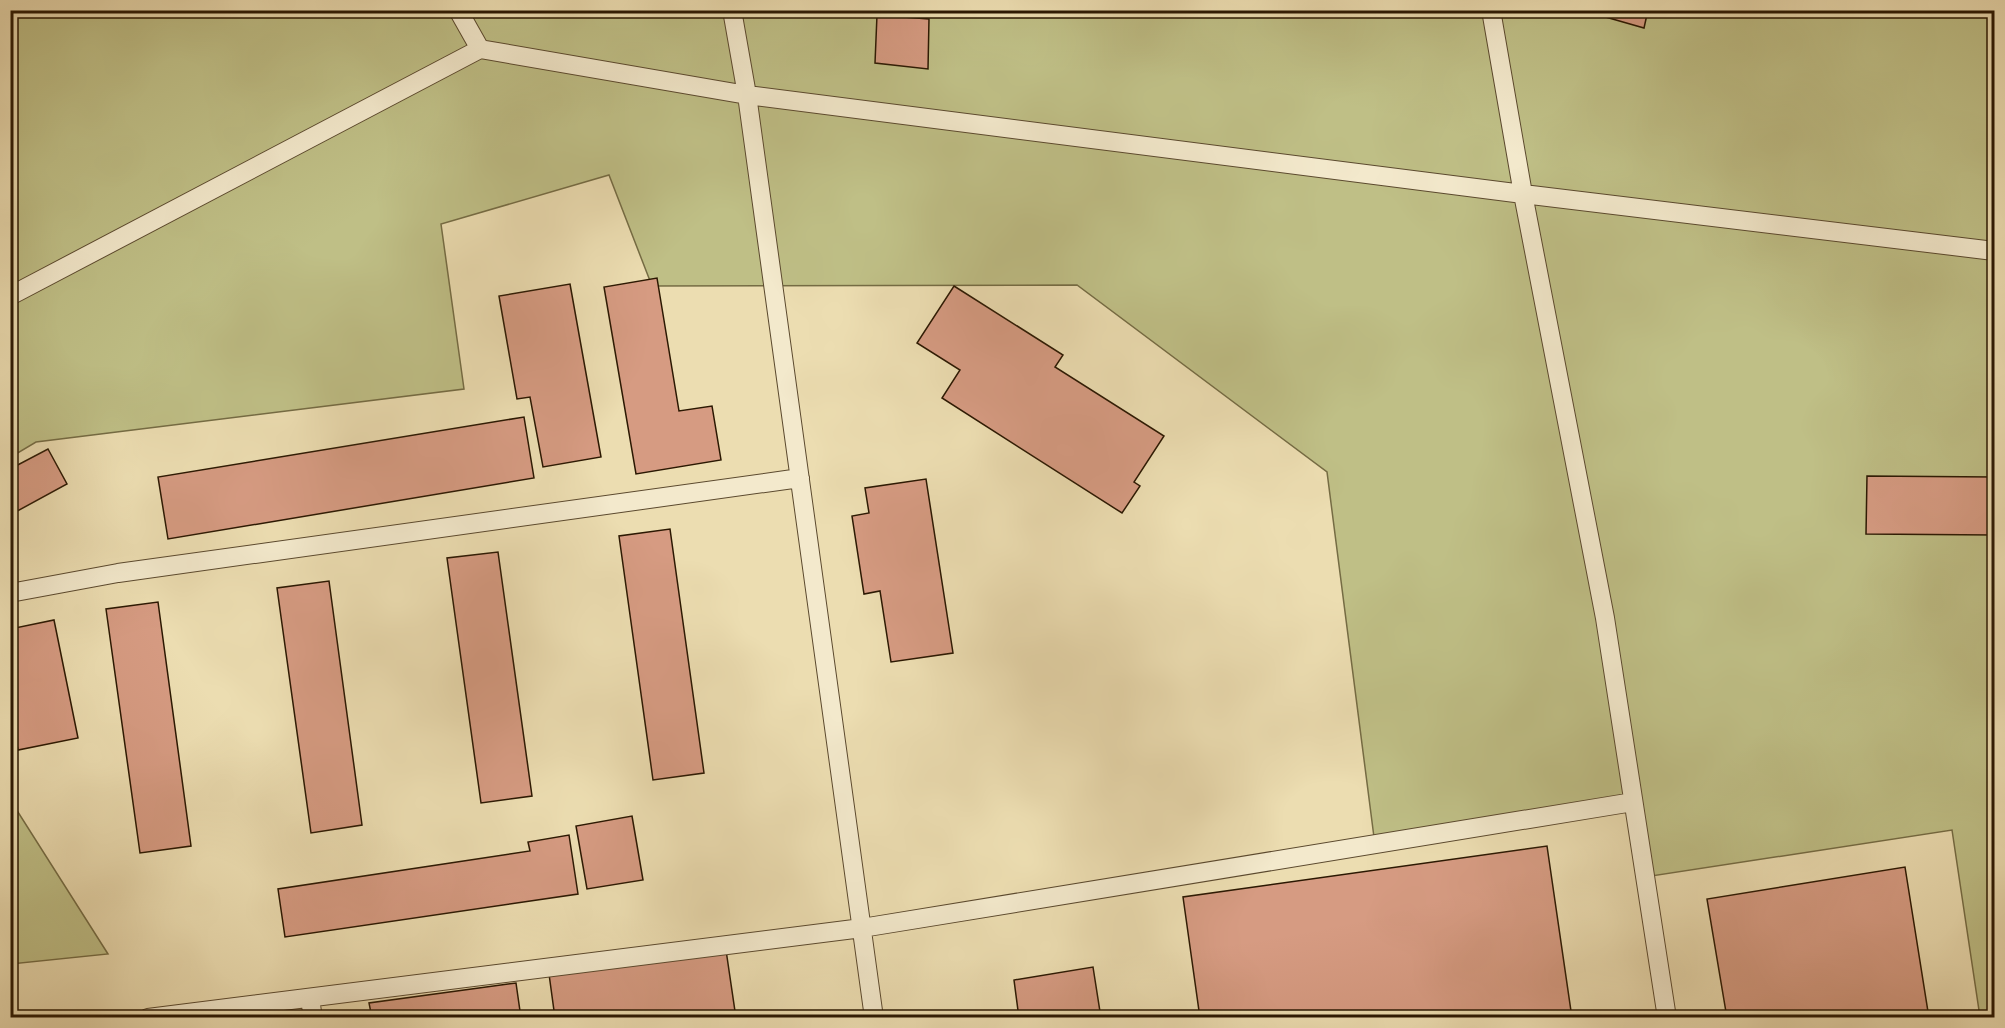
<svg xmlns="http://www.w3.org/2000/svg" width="2005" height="1028" font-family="'Libre Bodoni',serif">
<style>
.green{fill:#bfbf86;stroke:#756c44;stroke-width:1.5}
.building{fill:#d69b82;stroke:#2b1802;stroke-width:1.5}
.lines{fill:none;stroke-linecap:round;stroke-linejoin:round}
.service-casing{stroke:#5b492e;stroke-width:20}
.service{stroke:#f3e9cc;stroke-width:18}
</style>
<rect width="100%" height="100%" fill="#ecddb1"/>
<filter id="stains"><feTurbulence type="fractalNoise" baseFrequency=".00333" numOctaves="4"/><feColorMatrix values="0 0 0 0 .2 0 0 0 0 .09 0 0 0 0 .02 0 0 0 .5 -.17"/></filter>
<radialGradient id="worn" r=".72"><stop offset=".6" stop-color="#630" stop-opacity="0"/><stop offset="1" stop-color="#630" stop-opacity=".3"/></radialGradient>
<path class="green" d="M11,11H1994V1017H1980L1952,830L1645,877L1633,803L1375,845L1327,472L1077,285L652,286L609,175L441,224L464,389L36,442L11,457Z
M10,801H11L108,954L11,964Z"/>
<path class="building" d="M1597,10H1648L1644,28L1595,14Z
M877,15L929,19L928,69L875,63Z
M657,278L679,411L712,406L721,460L636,474L604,287Z
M570,284L601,457L543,467L530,397L517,399L499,296Z
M954,286L1063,355L1055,367L1164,436L1134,482L1140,486L1122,513L942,398L960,370L917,343Z
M524,417L534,478L168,539L158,477Z
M48,449L67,484L10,515V469Z
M1867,476L1994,477V535L1866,534Z
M926,479L953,653L891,662L880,591L864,594L852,516L869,513L865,488Z
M670,529L704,773L653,780L619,536Z
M498,552L532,796L481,803L447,558Z
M329,581L362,825L311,833L277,588Z
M158,602L191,846L140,853L106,609Z
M54,620L78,738L18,750L10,710V629Z
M632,816L643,880L587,889L576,826Z
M569,835L578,894L285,937L278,889L530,851L528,842Z
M1547,846L1572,1018H1200L1183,897Z
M1905,867L1929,1018H1727L1707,899Z
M726,950L736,1018H582L581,1015L555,1018L549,974Z
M1093,967L1101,1018H1019L1014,980Z
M516,983L521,1018H372L369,1003Z"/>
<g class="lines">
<defs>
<path id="service" d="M732,10L747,95L874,1018
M1491,10L1523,194L1605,618L1667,1018
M480,49L747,95L1523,194L1994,251
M10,296L480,49L458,10
M10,593L118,573L800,478
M310,999L313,1018
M148,1018L862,928L1633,802"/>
</defs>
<use href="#service" class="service-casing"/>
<use href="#service" class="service"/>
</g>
<rect width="2005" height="1028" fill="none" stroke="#ecddb1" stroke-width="36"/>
<rect x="12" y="12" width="1981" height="1004" fill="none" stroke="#2b1802" stroke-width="3"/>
<rect x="18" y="18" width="1969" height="992" fill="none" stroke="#2b1802" stroke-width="1.5"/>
<rect width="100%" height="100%" filter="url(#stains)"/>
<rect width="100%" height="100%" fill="url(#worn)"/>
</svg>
